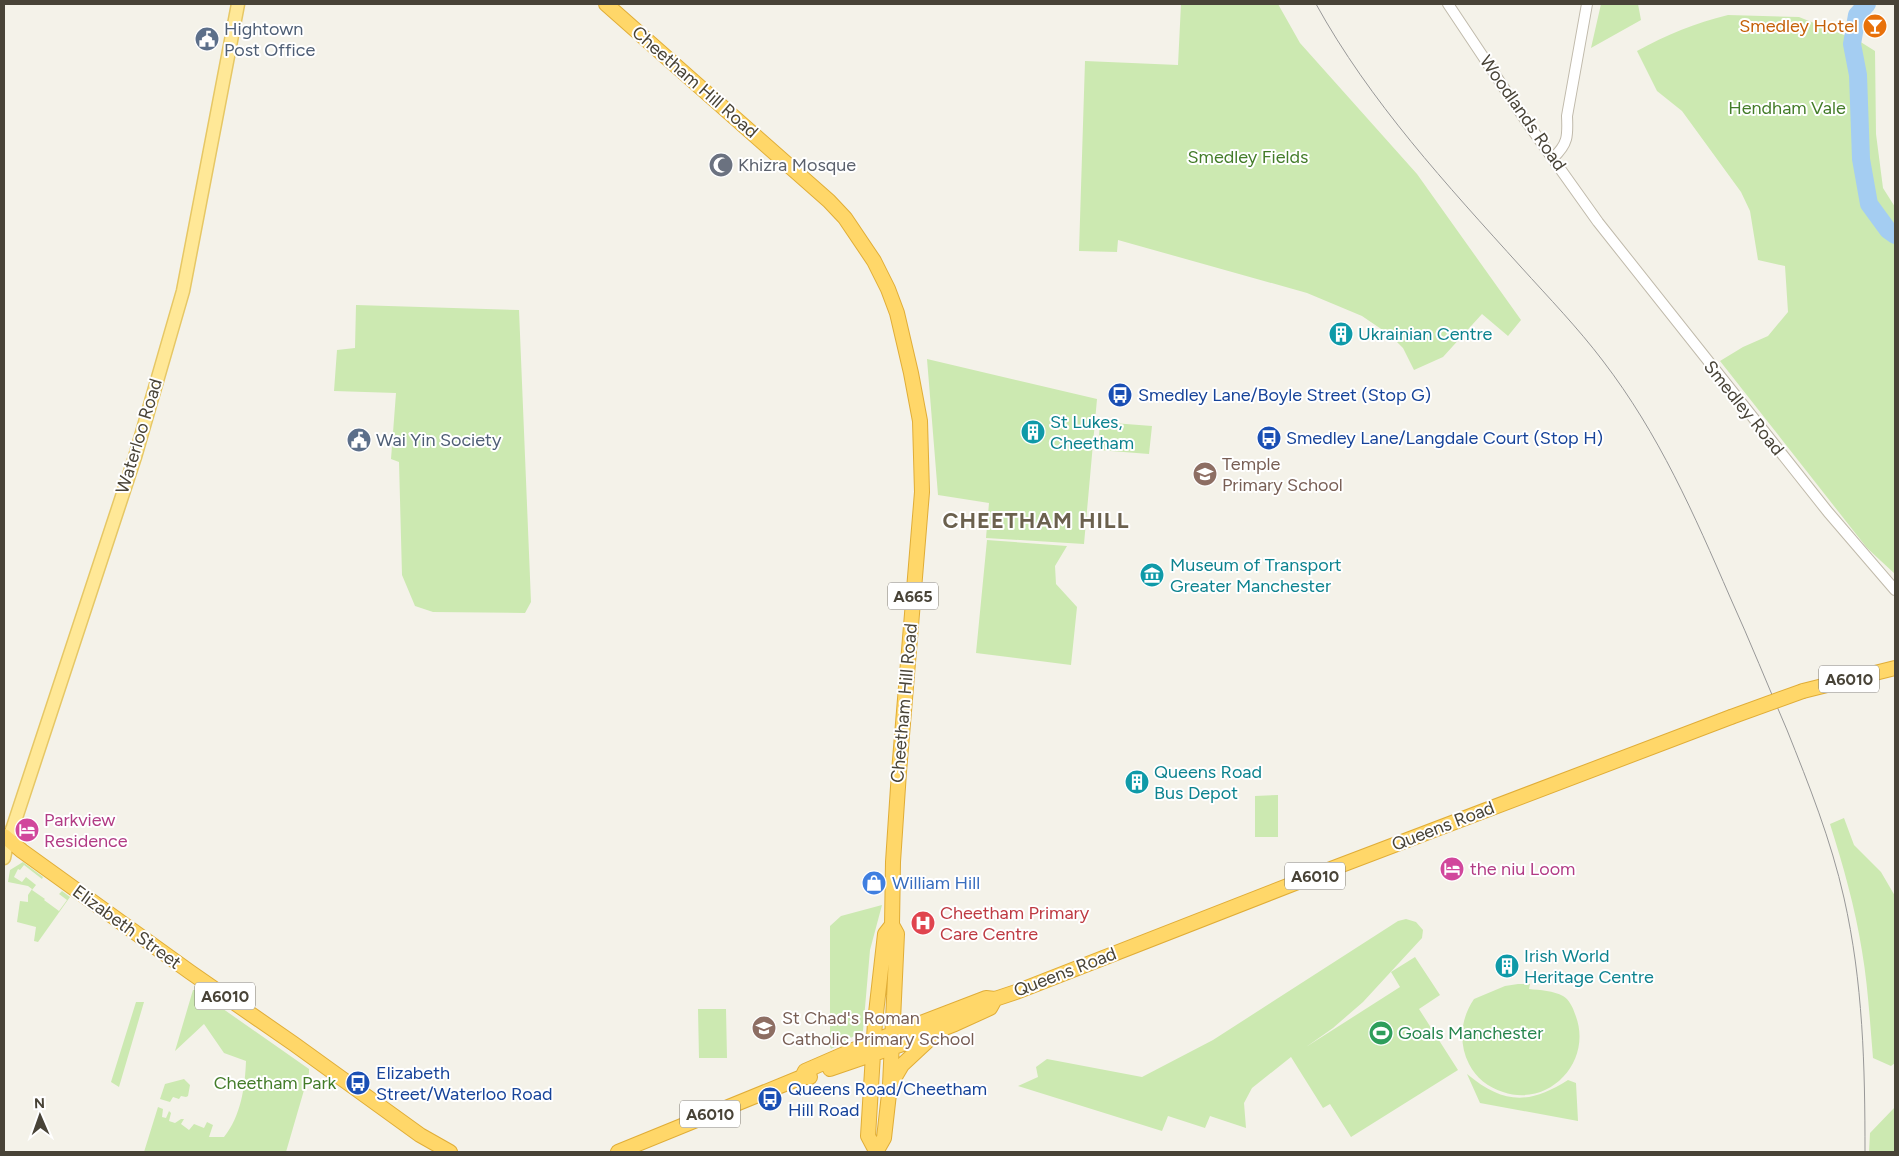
<svg xmlns="http://www.w3.org/2000/svg" width="1899" height="1156" font-family="Figtree,sans-serif">
<style>
.green{fill:#cce9b1}
.water{fill:#a4cdf2}
.lines{fill:none;stroke-linecap:round;stroke-linejoin:round}
.river{stroke:#a4cdf2;stroke-width:18}
.minor-casing{stroke:#c0baab;stroke-width:12}
.major-casing{stroke:#e6c765;stroke-width:15}
.highway-casing{stroke:#e0ad37;stroke-width:16}
.minor{stroke:#fff;stroke-width:10}
.major{stroke:#ffe897;stroke-width:12}
.highway{stroke:#ffd769;stroke-width:14}
.tram{stroke:#989898;stroke-width:1}
.highway-bridge-casing{stroke:#e0ad37;stroke-width:16;stroke-linecap:butt}
.highway-bridge{stroke:#ffd769;stroke-width:14}
.labels{text-anchor:middle;stroke-width:4;stroke-linejoin:round;paint-order:stroke}
.shield{fill:#fff;stroke:#7f7b73;stroke-width:1}
.shield-label{font-size:16px;font-weight:bold;fill:#484337}
.food-label{font-size:18px;fill:#c56008;stroke:#fff;text-anchor:end}
.service-label{font-size:18px;fill:#4e5e75;stroke:#fff;text-anchor:start}
.street-label{font-size:18px;fill:#484337;stroke:#fff}
.park-label{font-size:18px;fill:#437c29;stroke:#fff}
.worship-label{font-size:18px;fill:#5b616d;stroke:#fff;text-anchor:start}
.culture-label{font-size:18px;fill:#0d838f;stroke:#fff;text-anchor:start}
.transit-label{font-size:18px;fill:#164399;stroke:#fff;text-anchor:start}
.education-label{font-size:18px;fill:#785e54;stroke:#fff;text-anchor:start}
.hotel-label{font-size:18px;fill:#b23c85;stroke:#fff;text-anchor:start}
.shop-label{font-size:18px;fill:#366cbe;stroke:#fff;text-anchor:start}
.health-label{font-size:18px;fill:#be3a42;stroke:#fff;text-anchor:start}
.leisure-label{font-size:18px;fill:#27864d;stroke:#fff;text-anchor:start}
.district-label{font-size:22px;font-weight:bold;letter-spacing:1px;fill:#6b614e;stroke:#fff}
</style>
<rect width="100%" height="100%" fill="#f4f2e9"/>
<path class="green" d="M1181,4H1278L1300,43L1417,174L1521,320L1508,336L1482,314L1443,357L1414,370L1403,348L1390,335L1362,316L1307,293L1118,240L1117,252L1079,251L1085,61L1178,65Z
M1601,4H1638L1641,20L1591,48Z
M1728,15L1799,17L1859,41L1875,51L1876,134L1883,188L1895,207V574L1867,548L1720,361L1743,347L1768,336L1788,312L1785,266L1758,260L1750,211L1741,192L1682,111L1657,91L1637,51C1666,35 1695,23 1728,15Z
M356,305L519,310L531,602L525,613L433,612L415,606L402,575L399,462L391,459L396,393L334,391L337,350L355,348Z
M927,359L1097,399L1084,544L986,538L989,503L938,495Z
M1100,422L1152,426L1149,454L1098,450Z
M987,540L1067,546L1055,566L1056,584L1077,607L1071,665L976,653Z
M1278,795V837H1255V796Z
M1844,818L1854,845L1881,872L1895,896V1063L1891,1066L1873,1058C1870,1023 1868,986 1862,951C1855,907 1843,865 1830,824Z
M23,862L43,877L42,879L24,865L20,870L18,869L14,877L22,882L26,877L36,885L32,890L45,899L44,900L59,911L67,900L59,894L62,891L70,897L38,942L34,941L36,927L17,922L20,901L28,902V895L32,889L28,886L8,882L10,870Z
M882,905L870,950L863,1031L831,1049L830,1046V926L841,916Z
M1406,919L1416,922L1423,930L1422,938L1363,1002L1333,1028L1306,1047L1400,987L1391,972L1415,957L1440,995L1419,1009L1458,1070L1351,1137L1330,1104L1323,1108L1291,1057L1252,1088L1244,1103L1246,1128L1210,1116L1205,1128L1168,1116L1162,1131L1018,1086L1038,1077L1036,1067L1047,1059L1142,1077L1213,1040L1398,921Z
M1518,984H1530L1529,989C1540,990 1554,991 1563,996C1569,999 1573,1008 1575,1014C1594,1060 1550,1108 1503,1092C1488,1087 1476,1078 1469,1064C1458,1042 1461,1018 1474,999L1505,986Z
M193,990H196L309,1069V1073L286,1152H144L158,1107L163,1109L162,1117L166,1118L169,1111L171,1113L169,1121L175,1123L181,1119H184L181,1124L189,1130L194,1124L204,1128L207,1122L213,1125L209,1137H224C241,1116 245,1087 246,1061L224,1053L204,1024L175,1051Z
M136,1002H144L119,1087L111,1082Z
M698,1009H726L727,1058H699Z
M1467,1074C1503,1104 1529,1105 1568,1080L1576,1083L1578,1121L1480,1103Z
M184,1079L190,1085L188,1096L186,1097L181,1096L179,1099L173,1097L170,1102L160,1099L165,1084Z
M1895,1107V1152H1869L1870,1133Z"/>
<path class="water" d="M1860,4H1872L1859,20L1856,46L1860,60L1851,59C1844,36 1846,22 1860,4Z"/>
<g class="lines">
<path class="river" d="M1867,4L1857,15L1852,44L1858,75L1861,159L1869,204L1888,230L1895,235"/>
<defs>
<path id="minor" d="M1448,4L1526,121L1598,222L1828,512L1895,590
M1553,158C1568,144 1568,136 1567,116L1587,4"/>
<path id="major" d="M4,858L8,839L13,827L135,457L183,291L238,4"/>
<path id="highway" d="M606,4L829,201L845,218L874,261L888,289L897,313L911,373L920,421L922,492L899,772L893,862L892,925L897,934L890,1085L884,1138L876,1152
M1803,691L1895,668
M4,836L22,851L190,972L294,1044L420,1135L450,1152
M830,1069L906,1043L955,1024L990,1008L995,999
M802,1077L805,1071L874,1041L986,998L995,999L1016,992L1331,869L1731,717
M892,1082L902,1065L932,1037
M876,1151L868,1136L875,1022L885,934L892,925
M618,1152L802,1077H810"/>
</defs>
<use href="#minor" class="minor-casing"/>
<use href="#major" class="major-casing"/>
<use href="#highway" class="highway-casing"/>
<use href="#minor" class="minor"/>
<use href="#major" class="major"/>
<use href="#highway" class="highway"/>
<path class="tram" d="M1316,4C1370,102 1447,185 1521,267C1549,298 1578,328 1603,361C1659,434 1694,514 1730,597C1750,641 1768,686 1787,730C1809,785 1831,840 1844,898C1863,982 1865,1066 1865,1152"/>
<defs>
<path id="highway-bridge" d="M1731,717L1803,691"/>
</defs>
<use href="#highway-bridge" class="highway-bridge-casing"/>
<use href="#highway-bridge" class="highway-bridge"/>
</g>
<defs>
<symbol id="bar-disc" viewBox="-11 -11 22 22"><circle r="9.5" fill="#e8710a" stroke="#fff"/><path d="M-6-5H6L.8 .8V4.5H3.5V6h-7V4.5H-.8V.8Z" fill="#fff"/></symbol>
<symbol id="civic-disc" viewBox="-11 -11 22 22"><circle r="9.5" fill="#5c6f8a" stroke="#fff"/><path d="M-.6-6.5H3V-4.5H.6V-3L4-1V1h2V6H-6V1h2V-1L-.6-3ZM-1.2 2.5V6h2.4V2.5Z" fill="#fff"/></symbol>
<symbol id="mosque-disc" viewBox="-11 -11 22 22"><circle r="9.5" fill="#6b7280" stroke="#fff"/><path d="M3.5-4.9A6 6 0 1 0 3.5 4.9A5 5 0 1 1 3.5-4.9Z" fill="#fff"/></symbol>
<symbol id="building-disc" viewBox="-11 -11 22 22"><circle r="9.5" fill="#0f9aa8" stroke="#fff"/><path d="M-4-6H4V6H1V3H-1V6H-4ZM-2.5-4.3h1.7v1.8h-1.7ZM.8-4.3h1.7v1.8H.8ZM-2.5-1h1.7V.8h-1.7ZM.8-1h1.7V.8H.8Z" fill="#fff"/></symbol>
<symbol id="bus-disc" viewBox="-11 -11 22 22"><circle r="9.5" fill="#1a4fb4" stroke="#fff"/><path d="M-5-6H5V4H4V6H2V4H-2V6H-4V4H-5ZM-3.5-4V0h7V-4ZM-3.5 1.2v1.5H-2V1.2ZM2 1.2v1.5H3.5V1.2Z" fill="#fff"/></symbol>
<symbol id="school-disc" viewBox="-11 -11 22 22"><circle r="9.5" fill="#8d6e63" stroke="#fff"/><path d="M0-5L7-2L0 1L-7-2ZM-4 1L0 2.5L4 1V4Q0 6-4 4Z" fill="#fff"/></symbol>
<symbol id="museum-disc" viewBox="-11 -11 22 22"><circle r="9.5" fill="#0f9aa8" stroke="#fff"/><path d="M0-6L6-3V-2H-6V-3ZM-5-1h2V3h-2ZM-1-1h2V3h-2ZM3-1h2V3H3ZM-6 4H6V6H-6Z" fill="#fff"/></symbol>
<symbol id="hotel-disc" viewBox="-11 -11 22 22"><circle r="9.5" fill="#d1479c" stroke="#fff"/><path d="M-6-4.5h1.5V1H6V5H4.5V3h-9V5H-6ZM-4 0a1.8 1.8 0 1 1 3.6 0ZM.5 0V-2.5h3Q6-2.5 6 0Z" fill="#fff"/></symbol>
<symbol id="shop-disc" viewBox="-11 -11 22 22"><circle r="9.5" fill="#3f7fe0" stroke="#fff"/><path d="M-5-2.5h2.3a2.7 3.5 0 0 1 5.4 0H5L5.5 6h-11ZM-1.5-2.5h3a1.5 2.3 0 0 0-3 0Z" fill="#fff"/></symbol>
<symbol id="hospital-disc" viewBox="-11 -11 22 22"><circle r="9.5" fill="#e0444e" stroke="#fff"/><path d="M-5-5h3v3.5h4V-5h3V5h-3V1.5h-4V5h-3Z" fill="#fff"/></symbol>
<symbol id="stadium-disc" viewBox="-11 -11 22 22"><circle r="9.5" fill="#2e9e5b" stroke="#fff"/><path d="M0-5a6.5 5 0 1 0 0 10a6.5 5 0 1 0 0-10ZM-3.5-1.8h7v3.6h-7Z" fill="#fff"/></symbol>
</defs>
<g fill-rule="evenodd">
<use href="#bar-disc" x="1861" y="12" width="28" height="28"/>
<use href="#civic-disc" x="193" y="25" width="28" height="28"/>
<use href="#mosque-disc" x="707" y="151" width="28" height="28"/>
<use href="#building-disc" x="1327" y="320" width="28" height="28"/>
<use href="#bus-disc" x="1106" y="381" width="28" height="28"/>
<use href="#building-disc" x="1019" y="418" width="28" height="28"/>
<use href="#bus-disc" x="1255" y="424" width="28" height="28"/>
<use href="#civic-disc" x="345" y="426" width="28" height="28"/>
<use href="#school-disc" x="1191" y="460" width="28" height="28"/>
<use href="#museum-disc" x="1138" y="561" width="28" height="28"/>
<use href="#building-disc" x="1123" y="768" width="28" height="28"/>
<use href="#hotel-disc" x="13" y="816" width="28" height="28"/>
<use href="#hotel-disc" x="1438" y="855" width="28" height="28"/>
<use href="#shop-disc" x="860" y="869" width="28" height="28"/>
<use href="#hospital-disc" x="909" y="909" width="28" height="28"/>
<use href="#building-disc" x="1493" y="952" width="28" height="28"/>
<use href="#school-disc" x="750" y="1014" width="28" height="28"/>
<use href="#stadium-disc" x="1367" y="1019" width="28" height="28"/>
<use href="#bus-disc" x="344" y="1069" width="28" height="28"/>
<use href="#bus-disc" x="756" y="1085" width="28" height="28"/>
</g>
<g class="labels">
<g class="shield">
<rect x="888" y="582.5" width="50" height="27" rx="4"/>
<rect x="1819" y="665.5" width="60" height="27" rx="4"/>
<rect x="1285" y="862.5" width="60" height="27" rx="4"/>
<rect x="195" y="982.5" width="60" height="27" rx="4"/>
<rect x="680" y="1100.5" width="60" height="27" rx="4"/>
</g>
<g class="shield-label">
<text x="913" y="602">A665</text>
<text x="1849" y="685">A6010</text>
<text x="1315" y="882">A6010</text>
<text x="225" y="1002">A6010</text>
<text x="710" y="1120">A6010</text>
</g>
<g class="food-label">
<text x="1858" y="32">Smedley Hotel</text>
</g>
<g class="service-label">
<text x="224" y="35">Hightown<tspan x="224" dy="21">Post Office</tspan></text>
<text x="376" y="446">Wai Yin Society</text>
</g>
<g class="street-label">
<text transform="translate(695 82) rotate(41)" y="6">Cheetham Hill Road</text>
<text transform="translate(1523 113) rotate(55)" y="6">Woodlands Road</text>
<text transform="translate(1744 408) rotate(51)" y="6">Smedley Road</text>
<text transform="translate(139 436) rotate(-73)" y="6">Waterloo Road</text>
<text transform="translate(904 703) rotate(-85)" y="6">Cheetham Hill Road</text>
<text transform="translate(1443 826) rotate(-21)" y="6">Queens Road</text>
<text transform="translate(127 927) rotate(36)" y="6">Elizabeth Street</text>
<text transform="translate(1065 972) rotate(-21)" y="6">Queens Road</text>
</g>
<g class="park-label">
<text x="1787" y="114">Hendham Vale</text>
<text x="1248" y="163">Smedley Fields</text>
<text x="275" y="1089">Cheetham Park</text>
</g>
<g class="worship-label">
<text x="738" y="171">Khizra Mosque</text>
</g>
<g class="culture-label">
<text x="1358" y="340">Ukrainian Centre</text>
<text x="1050" y="428">St Lukes,<tspan x="1050" dy="21">Cheetham</tspan></text>
<text x="1170" y="571">Museum of Transport<tspan x="1170" dy="21">Greater Manchester</tspan></text>
<text x="1154" y="778">Queens Road<tspan x="1154" dy="21">Bus Depot</tspan></text>
<text x="1524" y="962">Irish World<tspan x="1524" dy="21">Heritage Centre</tspan></text>
</g>
<g class="transit-label">
<text x="1138" y="401">Smedley Lane/Boyle Street (Stop G)</text>
<text x="1286" y="444">Smedley Lane/Langdale Court (Stop H)</text>
<text x="376" y="1079">Elizabeth<tspan x="376" dy="21">Street/Waterloo Road</tspan></text>
<text x="788" y="1095">Queens Road/Cheetham<tspan x="788" dy="21">Hill Road</tspan></text>
</g>
<g class="education-label">
<text x="1222" y="470">Temple<tspan x="1222" dy="21">Primary School</tspan></text>
<text x="782" y="1024">St Chad's Roman<tspan x="782" dy="21">Catholic Primary School</tspan></text>
</g>
<g class="hotel-label">
<text x="44" y="826">Parkview<tspan x="44" dy="21">Residence</tspan></text>
<text x="1470" y="875">the niu Loom</text>
</g>
<g class="shop-label">
<text x="892" y="889">William Hill</text>
</g>
<g class="health-label">
<text x="940" y="919">Cheetham Primary<tspan x="940" dy="21">Care Centre</tspan></text>
</g>
<g class="leisure-label">
<text x="1398" y="1039">Goals Manchester</text>
</g>
<g class="district-label">
<text x="1036" y="528">CHEETHAM HILL</text>
</g>
</g>
<rect width="1899" height="1156" fill="none" stroke="#484337" stroke-width="10"/>
<g transform="translate(40 1116) rotate(358)" stroke="#ffffff" stroke-width="4" paint-order="stroke">
<path d="M0-4L9 19L0 12L-9 19Z" fill="#484337"/>
<text y="-8" font-size="14" font-weight="bold" text-anchor="middle" fill="#484337">N</text>
</g>
</svg>
